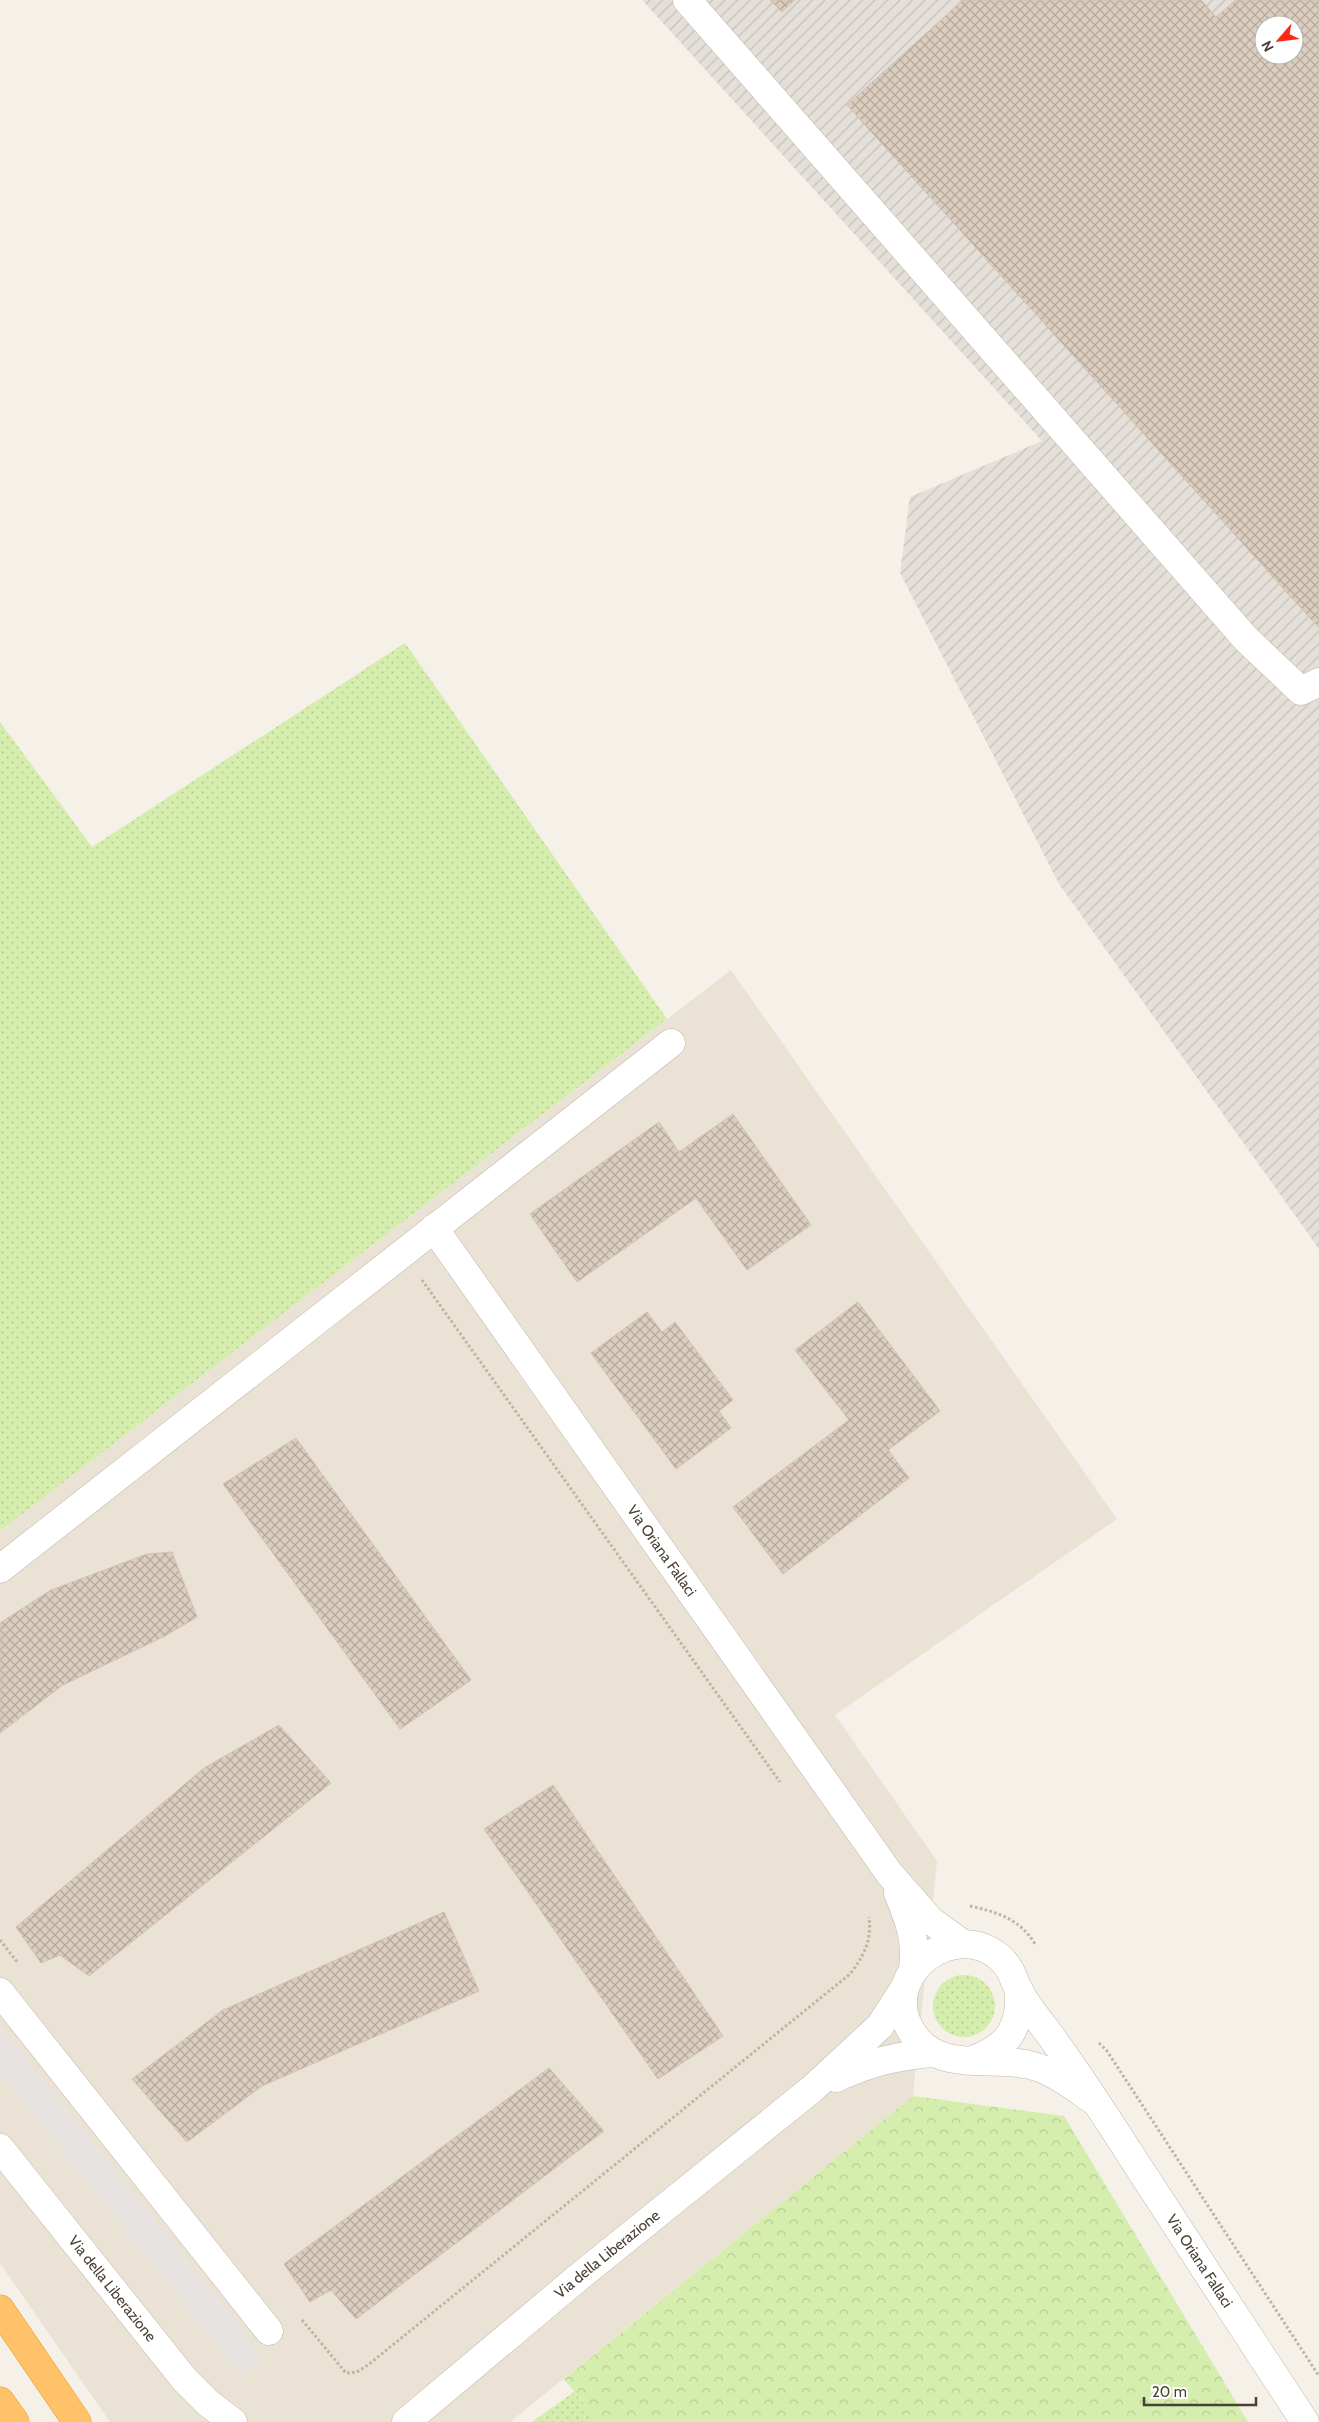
<svg xmlns="http://www.w3.org/2000/svg" width="1319" height="2422" font-family="Cabin,sans-serif">
<style>
.residential{fill:#eae2d5}
.industrial{fill:url(#industrial-furrows);fill-rule:evenodd}
.grass{fill:url(#grass-dots)}
.forest{fill:url(#forest-crowns)}
.parking{fill:#e6e3e0}
.building{fill:url(#building-cross-hatch);stroke:#d4c2ae;fill-rule:evenodd}
.lines{fill:none;stroke-linecap:round;stroke-linejoin:round}
.minor-casing{stroke:#c2b7a9;stroke-width:29}
.highway-casing{stroke:#ec972b;stroke-width:29}
.path{stroke:#c5b299;stroke-width:3;stroke-dasharray:2.5 2.5;stroke-linecap:butt}
.minor{stroke:#fff;stroke-width:28}
.highway{stroke:#ffc269;stroke-width:28}
.labels{text-anchor:middle;stroke-width:4;stroke-linejoin:round;paint-order:stroke}
.street-label{font-size:15px;fill:#494036;stroke:#fff}
</style>
<defs>
<pattern id="industrial-furrows" width="10" height="10" patternUnits="userSpaceOnUse" patternTransform="scale(1.25)"><rect width="10" height="10" fill="#e5dfd9"/><path d="M-1 1l2-2M0 10L10 0M9 11l2-2" fill="none" stroke="#c6c0bb"/></pattern>
<pattern id="grass-dots" width="8" height="8" patternUnits="userSpaceOnUse" patternTransform="scale(1.25)"><rect width="8" height="8" fill="#d5edad"/><path d="M2 2h.1M6 6h.1" fill="none" stroke="#b8cc95" stroke-width="1.8" stroke-linecap="round"/></pattern>
<pattern id="forest-crowns" width="20" height="18" patternUnits="userSpaceOnUse" patternTransform="scale(1.25)"><rect width="20" height="18" fill="#d5edad"/><path d="M2 6a3 3 0 1 1 6 0M12 15a3 3 0 1 1 6 0" fill="none" stroke="#b8cc95"/></pattern>
<pattern id="building-cross-hatch" width="8" height="8" patternUnits="userSpaceOnUse" patternTransform="scale(1.25)"><rect width="8" height="8" fill="#dbcebf"/><path d="M0 0l8 8M0 8l8-8" fill="none" stroke="#b4a99c"/></pattern>
</defs>
<rect width="100%" height="100%" fill="#f5f0e8"/>
<path class="residential" d="M731,970L1117,1519L835,1715L937,1861L913,2096L510,2422H110L0,2263V1531Z"/>
<path class="industrial" d="M642,0H1319V1249L1059,884L900,573L910,497L1042,441ZM1264,25H1294V55H1264Z"/>
<path class="grass" d="M405,643L667,1019L0,1531V722L92,847Z
M933 2006a31 31 0 1 1 62 0a31 31 0 1 1-62 0Z
M574,2392L599,2422H532Z"/>
<path class="forest" d="M913,2096L1064,2116L1248,2422H599L564,2379Z"/>
<path class="parking" d="M0,2026L263,2357L240,2375L0,2072Z"/>
<path class="building" d="M770,0H795L782,12Z
M963,0H1201L1216,17L1236,0H1319V628L847,105ZM1264,25H1294V55H1264Z
M733,1114L811,1225L747,1270L696,1198L577,1282L530,1214L659,1122L679,1152Z
M858,1302L940,1411L888,1450L909,1478L783,1574L733,1507L849,1420L795,1350Z
M647,1312L662,1332L675,1322L733,1400L719,1411L731,1428L676,1469L591,1353Z
M296,1438L471,1680L400,1729L223,1484Z
M172,1552L197,1617L165,1636L63,1685L0,1733V1623L51,1590L147,1554Z
M279,1725L331,1783L89,1976L60,1955L41,1963L16,1927L204,1768Z
M553,1785L723,2036L658,2079L484,1829Z
M444,1912L479,1991L262,2086L187,2142L132,2079L223,2010Z
M549,2068L604,2131L356,2319L331,2290L310,2302L284,2264Z"/>
<g class="lines">
<defs>
<g id="minor">
<path d="M687,0L1246,639L1301,691L1319,682"/>
<path id="s1" d="M434,1228L889,1873L930,1920L963,1944"/>
<path d="M0,1569L671,1043"/>
<path d="M898,1893C909,1919 917,1941 913,1969"/>
<path d="M0,1992L269,2331"/>
<path d="M972,2060C1008,2048 1021,2028 1019,1990"/>
<path d="M836,2078C870,2062 896,2056 933,2053"/>
<path id="s2" d="M1094,2101C1074,2087 1054,2071 1030,2065C988,2055 933,2075 909,2027C881,1973 954,1919 999,1957C1010,1966 1013,1977 1018,1989C1025,2003 1037,2018 1047,2031C1082,2078 1113,2128 1145,2177C1198,2259 1251,2340 1305,2422"/>
<path id="s3" d="M0,2148L185,2380L208,2403L233,2422"/>
<path id="s4" d="M406,2422L580,2276L812,2089L880,2026L905,1987"/>
</g>
<path id="highway" d="M0,2309L77,2422
M0,2401L15,2422"/>
</defs>
<use href="#minor" class="minor-casing"/>
<use href="#highway" class="highway-casing"/>
<path class="path" d="M422,1280L780,1782
M970,1906C997,1912 1020,1919 1035,1944
M0,1940L18,1963
M1099,2043L1107,2051L1319,2376
M302,2320L346,2373L357,2372L368,2365L850,1974C864,1956 872,1940 869,1917"/>
<use href="#minor" class="minor"/>
<use href="#highway" class="highway"/>
</g>
<g class="labels">
<g class="street-label">
<text dy="5" stroke="none"><textPath href="#s1" startOffset="395">Via Oriana Fallaci</textPath></text>
<text dy="5" stroke="none"><textPath href="#s4" startOffset="262">Via della Liberazione</textPath></text>
<text dy="5" stroke="none"><textPath href="#s2" startOffset="729">Via Oriana Fallaci</textPath></text>
<text dy="5" stroke="none"><textPath href="#s3" startOffset="180">Via della Liberazione</textPath></text>
</g>
</g>
<g transform="translate(1279 40) rotate(242)"><circle r="24" fill="#ffffff" stroke="#b6b3af"/>
<path d="M0-4L9 19L0 12L-9 19Z" fill="#ff2815"/>
<text y="-8" font-size="14" font-weight="bold" text-anchor="middle" fill="#494036">N</text>
</g>
<path d="M1144 2397v8h112v-8" fill="none" stroke="#494036" stroke-width="2.5"/>
<text x="1152" y="2397" font-size="15" fill="#494036" stroke="#ffffff" stroke-width="4" paint-order="stroke">20 m</text>
</svg>
